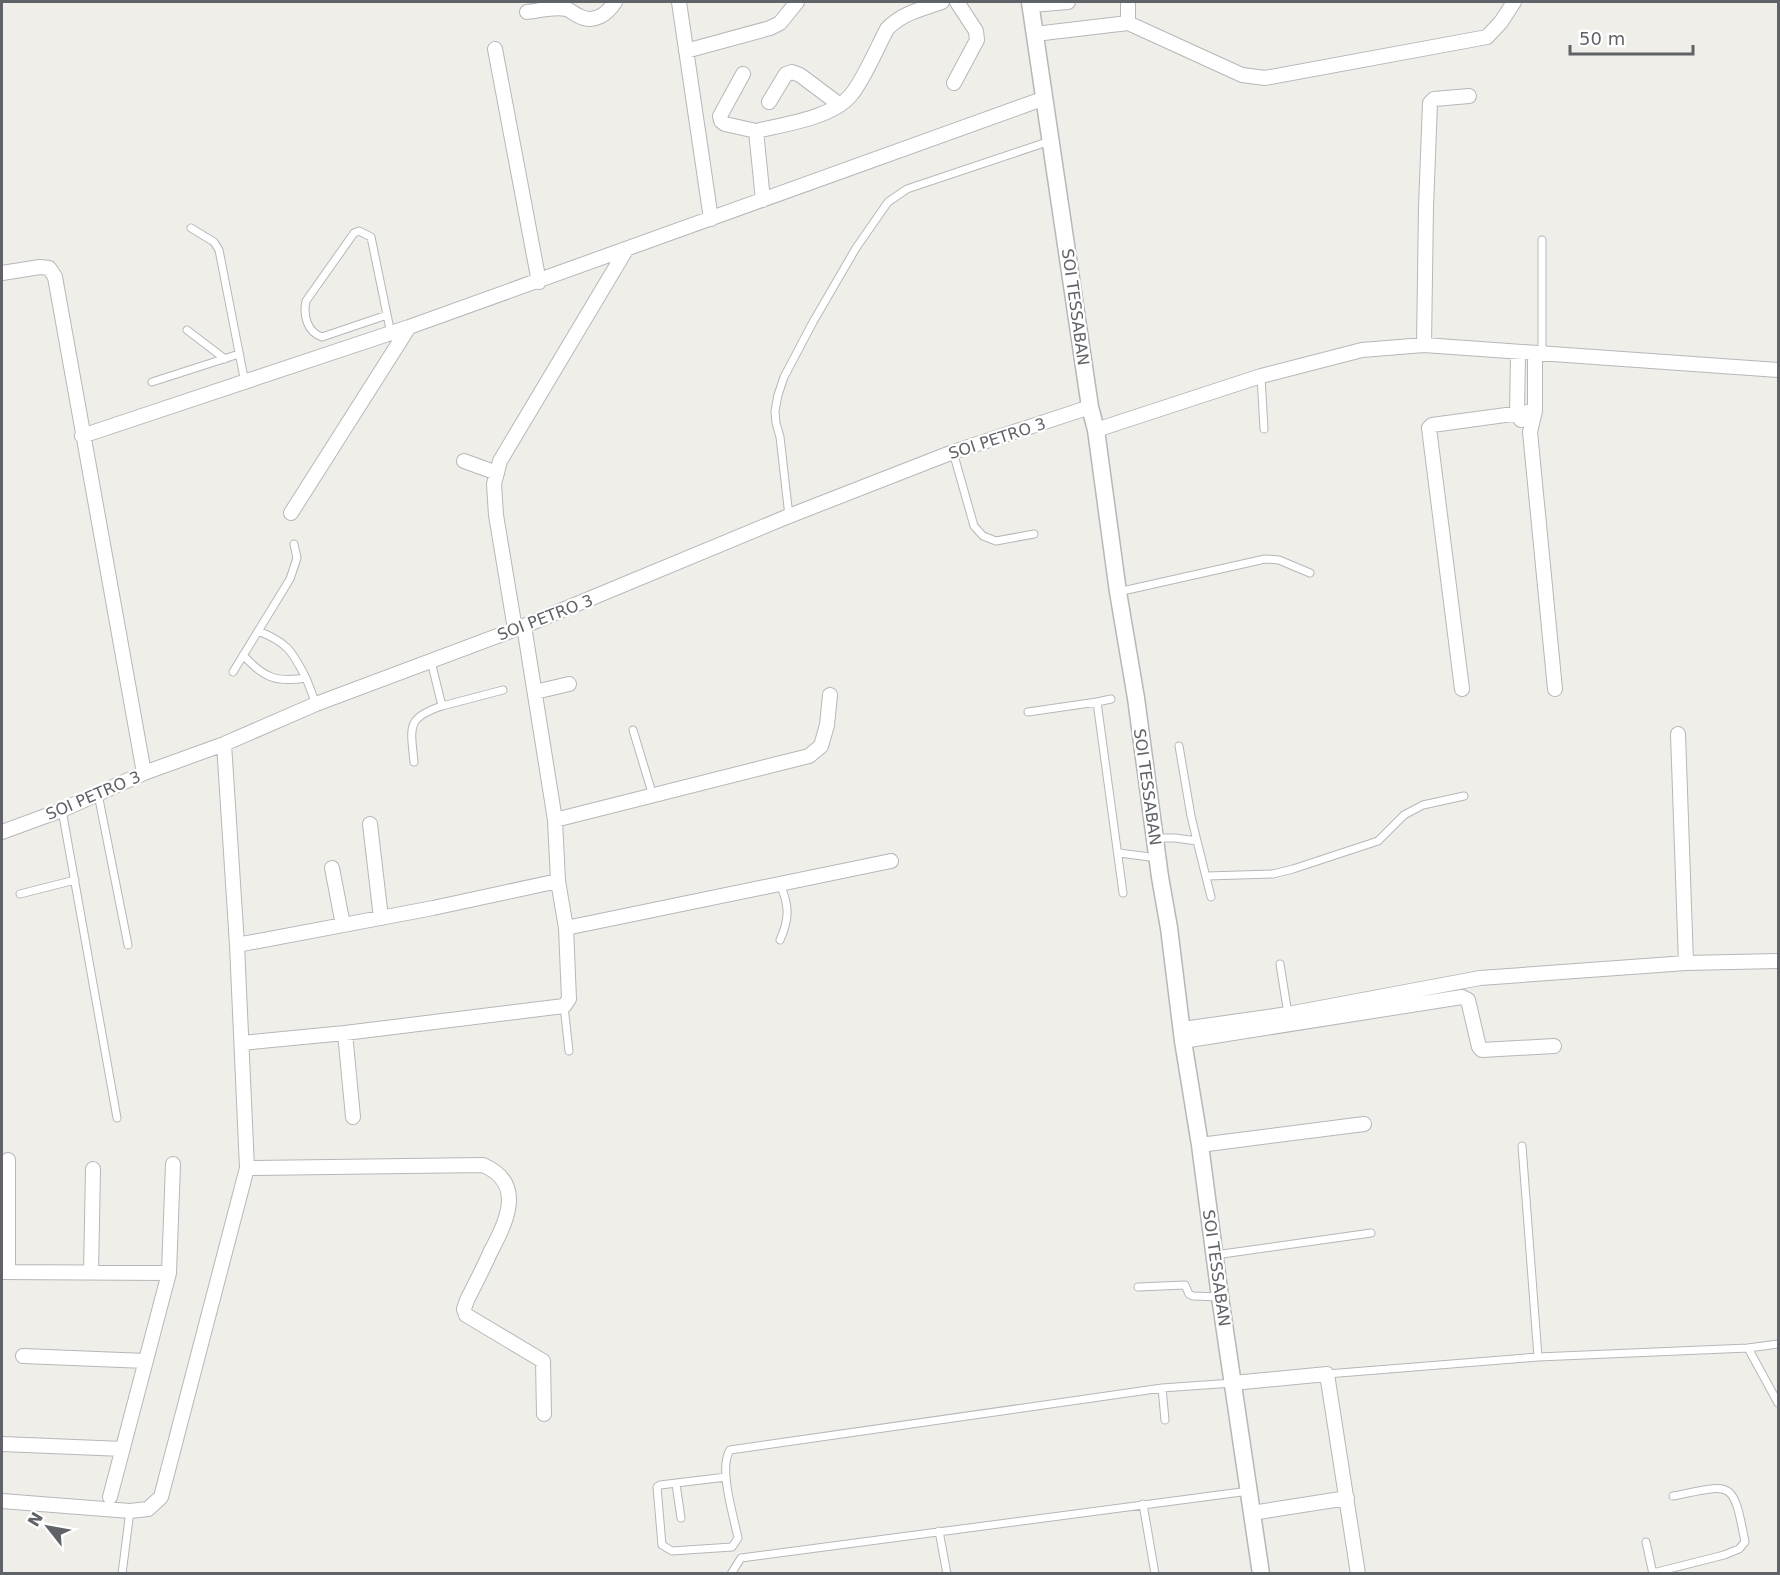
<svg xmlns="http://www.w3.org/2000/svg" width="1780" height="1575" font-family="'DejaVu Sans',sans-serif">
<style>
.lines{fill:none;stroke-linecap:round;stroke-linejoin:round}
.service-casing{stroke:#b5b7bb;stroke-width:9}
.minor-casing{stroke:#b5b7bb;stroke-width:16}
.tertiary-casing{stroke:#b5b7bb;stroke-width:19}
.service{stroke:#fff;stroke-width:7}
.minor{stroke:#fff;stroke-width:14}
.tertiary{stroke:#fff;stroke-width:16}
.labels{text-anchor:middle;stroke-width:4.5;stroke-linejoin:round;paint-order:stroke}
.street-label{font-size:16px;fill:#5f6267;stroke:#fff}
</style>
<rect width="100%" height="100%" fill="#f0eee8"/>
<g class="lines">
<defs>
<path id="service" d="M191,228L214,242L219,250L245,383
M387,315L322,337C307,332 303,315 306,301L354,233L359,231L371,237L391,334
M187,330L225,359
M1542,352V240
M1261,376L1264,429
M152,382L239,354
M953,452L974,526L983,536L996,541L1034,534
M789,516L780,437L776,423L775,411L778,395L784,377L813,322L856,248L888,202L907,189L1050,141
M1118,592L1265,559L1279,560L1310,573
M258,631C287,642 292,651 306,678
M243,655C263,677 275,683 306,678L316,704
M233,672L290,579L297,558L294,544
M1111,699L1097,702L1123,893
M442,706L503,690
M1028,712L1097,702
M633,730L653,796
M1179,746L1191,816L1197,841
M414,762C411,728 405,718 442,706L431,661
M98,794L128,945
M62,810L117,1118
M1155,838H1175L1197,841L1211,897
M1119,853L1158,858
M1207,876L1273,874L1293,869L1378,841L1404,815L1423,805L1464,796
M20,894L75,880
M780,940C790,918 789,905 780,884
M1280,964L1288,1014
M564,1006L569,1051
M1522,1146L1538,1357
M1215,1255L1371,1233
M1138,1287L1185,1285L1189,1294L1193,1296L1220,1297
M1748,1348L1778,1403
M1327,1374L1538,1357L1748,1348L1778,1344
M1162,1388L1165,1420
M726,1477L660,1485L657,1487L662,1545L672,1551L732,1547L738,1538C734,1517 718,1468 730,1450L1162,1388L1233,1383
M676,1484L681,1518
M1143,1504L1155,1574
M939,1531L947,1574
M1646,1542L1653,1574
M1653,1573L1724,1555L1739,1549L1745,1542C1733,1479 1733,1484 1673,1496
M122,1574L130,1511
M731,1574L741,1558L1249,1491"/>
<path id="minor" d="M679,2L711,219
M1031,5L1068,2
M527,12C539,11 554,6 566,9C571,10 574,14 579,16C594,24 607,14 615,2
M1128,23V2
M1035,34L1128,23L1242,75L1265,78L1487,37L1501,22L1514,2
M495,49L539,282
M686,51L770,28L780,23L797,2
M743,74L720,116L721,121L725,124L756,131L763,200
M954,83L977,40L976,31L957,2
M769,102L786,74L792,72L800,75L840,105
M756,131C785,124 832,118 851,95C864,79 877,48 887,29C902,13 922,9 942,2
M2,273L40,267L49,268L55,277L144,773
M1424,345L1426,207L1430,103L1434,99L1469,96
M1518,353L1517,415L1521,420
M1535,353V411L1530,432L1555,689
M1096,430L1261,376L1362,350L1424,345L1778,370
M82,436L409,327L1045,98
M464,461L497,473
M291,513L409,327
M515,629L496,515L494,484L500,461L626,250
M1462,689L1429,428L1432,425L1535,411
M535,692L569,684
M1678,734L1686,963
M555,820L809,756L821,746L827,725L830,695
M370,824L381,918
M2,832L62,810L144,773L224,744L316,704L524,626L789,516L953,452L1090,407
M332,868L343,925
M566,928L891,861
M237,945L433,908L558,881
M1183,1029L1288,1014L1480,978L1686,963L1778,961
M345,1033L353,1117
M1183,1041L1462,997L1468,1000L1479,1047L1482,1050L1554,1046
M242,1043L345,1033L564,1006L569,999L566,928L558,881L555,820L524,626
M1200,1145L1364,1124
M247,1168L483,1165C527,1184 505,1224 490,1253C483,1269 475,1284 467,1300L464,1309L466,1315L543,1361L544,1414
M2,1272L169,1273L173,1164
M8,1272V1160
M91,1273L93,1169
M23,1356L146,1361
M1233,1383L1327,1374L1358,1574
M2,1444L123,1449
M110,1497L169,1273
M2,1501L130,1511L148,1509L161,1497L247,1168L237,945L224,744
M1252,1513L1347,1498"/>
<path id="tertiary" d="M1030,2L1090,407L1096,430L1118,592L1136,698L1160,877L1169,928L1183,1041L1200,1145L1220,1297L1261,1574"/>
</defs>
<use href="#service" class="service-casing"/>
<use href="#minor" class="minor-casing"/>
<use href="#tertiary" class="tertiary-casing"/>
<use href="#service" class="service"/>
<use href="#minor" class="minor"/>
<use href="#tertiary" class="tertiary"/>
</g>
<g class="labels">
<g class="street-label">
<text transform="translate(1076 307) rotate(82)" y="6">SOI TESSABAN</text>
<text transform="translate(997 438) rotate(-18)" y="6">SOI PETRO 3</text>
<text transform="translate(545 617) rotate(-21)" y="6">SOI PETRO 3</text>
<text transform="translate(1148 787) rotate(82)" y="6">SOI TESSABAN</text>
<text transform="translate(93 795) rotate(-23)" y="6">SOI PETRO 3</text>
<text transform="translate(1217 1268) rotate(82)" y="6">SOI TESSABAN</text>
</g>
</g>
<rect width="1780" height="1575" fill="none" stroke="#5f6267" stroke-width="6"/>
<g transform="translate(48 1527) rotate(301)" stroke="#ffffff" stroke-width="4.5" paint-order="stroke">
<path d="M0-4.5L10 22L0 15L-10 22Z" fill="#5f6267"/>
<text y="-9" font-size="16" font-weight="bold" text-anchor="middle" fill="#5f6267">N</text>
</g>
<path d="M1570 45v9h123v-9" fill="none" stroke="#5f6267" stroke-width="3"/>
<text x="1579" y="45" font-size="18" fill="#5f6267" stroke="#ffffff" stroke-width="4.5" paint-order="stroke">50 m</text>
</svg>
